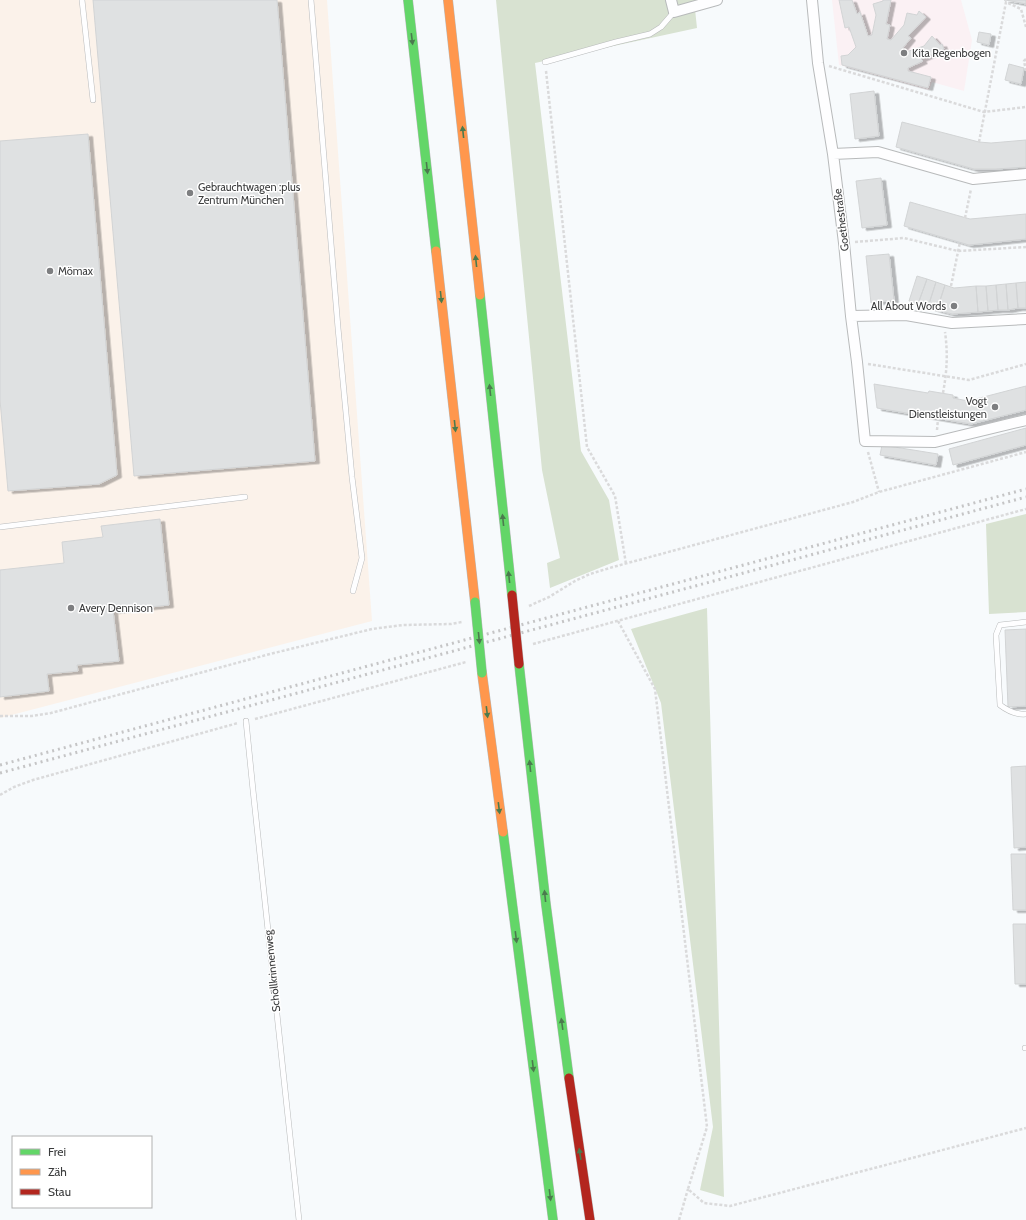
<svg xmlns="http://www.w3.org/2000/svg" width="1026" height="1220" font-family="Cabin,sans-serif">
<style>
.commercial{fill:#fbf2ea}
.education{fill:#fbf1f4}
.green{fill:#d8e2d1}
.building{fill:#dfe1e2;stroke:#d2d4d5;filter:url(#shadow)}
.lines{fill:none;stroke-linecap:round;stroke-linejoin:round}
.lane-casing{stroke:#b8babb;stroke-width:6}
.street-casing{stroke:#b8babb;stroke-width:12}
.fast-casing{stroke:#b8babb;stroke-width:10}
.slow-casing{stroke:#b8babb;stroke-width:10}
.jam-casing{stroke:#b8babb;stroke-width:10}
.path{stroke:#dadadb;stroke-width:2.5;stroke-dasharray:3 2;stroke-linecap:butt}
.lane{stroke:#fefeff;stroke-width:5}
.street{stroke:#fefeff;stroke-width:10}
.fast{stroke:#63d668;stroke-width:9}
.slow{stroke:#ff974d;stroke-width:9}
.jam{stroke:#b3261e;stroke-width:9}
.rail{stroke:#c5c5c6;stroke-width:3;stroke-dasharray:2 4;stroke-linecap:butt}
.fast-bridge-casing{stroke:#b8babb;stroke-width:10;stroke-linecap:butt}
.jam-bridge-casing{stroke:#b8babb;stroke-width:10;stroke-linecap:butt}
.fast-bridge{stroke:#63d668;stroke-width:9}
.jam-bridge{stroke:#b3261e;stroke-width:9}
.oneway{fill:#4b7a4e}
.poi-dot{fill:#7d7e80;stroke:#fff;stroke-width:1.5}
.labels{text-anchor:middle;stroke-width:3;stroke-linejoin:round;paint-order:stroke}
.poi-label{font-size:11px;fill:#3b3c3d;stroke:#fff;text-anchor:start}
.street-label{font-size:11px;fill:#3b3c3d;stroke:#fff}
</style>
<defs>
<filter id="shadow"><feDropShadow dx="4.5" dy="2.5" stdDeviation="0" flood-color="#0004"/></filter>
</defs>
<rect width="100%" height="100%" fill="#f7fafc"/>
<path class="commercial" d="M0,0H327L372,621L0,718Z"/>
<path class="education" d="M832,0H961L972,40L964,91L932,82L929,90L839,65Z"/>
<path class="green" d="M496,0H694L697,28L535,63L581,451L609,500L619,560L550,588L547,563L560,558L542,470Z
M1026,514V612L989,614L986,524Z
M707,608L724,1197L700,1190L713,1127L661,703L631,629Z"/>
<path class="building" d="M93,0H277L315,461L134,476Z
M839,0H852L857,14L860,12L868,36L872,35L876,15L873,4L883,1V0H891L886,24L890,25L887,39L891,40L904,25L907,13L917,15L919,11L926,17L908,36L911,38L901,50L903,53L924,46L932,36L940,45L942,44L944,49L921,59L923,61L908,68V71L931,77L928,88L842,65L841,56L848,55L856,47L849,27L845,28Z
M1004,0H1026V4L1006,0Z
M979,32L991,34L989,45L977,42Z
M1009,64L1024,68L1021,84L1005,80Z
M874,91L879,136L855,139L850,94Z
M902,122L979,142L991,143L1026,140V167L996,169H974L896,147Z
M88,134L117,475L99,484L8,491L0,400V141Z
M881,178L887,225L862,228L856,181Z
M910,202L970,219L1026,214V239L969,245L904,226Z
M889,254L894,300L871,303L866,256Z
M917,276L927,279L918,304L909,301Z
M927,279L936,282L928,307L918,304Z
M936,282L945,285L937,310L928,307Z
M1026,282V308H1018L1016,283Z
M1016,283L1018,308L1008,310L1006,284Z
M1006,284L1008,310H998L996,285Z
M945,285L954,288L976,286L978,312L952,314L937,310Z
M996,285L998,310L988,311L986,286Z
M976,286H986L988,311L978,312Z
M874,384L928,393L929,391L953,395V398L968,401L1026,386V410L971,424L877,408Z
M1026,428V445L953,465L949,449Z
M882,445L938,454L936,465L880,455Z
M160,519L169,605L113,611L119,661L77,665L78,671L47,674L49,691L0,697V570L64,563L62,542L103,537L101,526Z
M1026,629V706L1008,707L1005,630Z
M1026,766V847L1014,848L1011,767Z
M1011,854H1026V910H1013Z
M1013,924H1026V984H1015Z"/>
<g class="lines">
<defs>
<path id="lane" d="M82,0L93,100
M311,0L338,328L352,477L362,558L353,591
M545,62L616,42L650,34L661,27L674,12
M0,527L245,497
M1026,622L1000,625L996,635L1000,705C1008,711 1016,715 1026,714
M246,721L253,790L299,1220
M1025,1048H1026"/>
<path id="street" d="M671,0L674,12L717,0
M812,0L818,63L833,154L844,243L851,316L857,362L865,441L935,442L1026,420
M833,154L878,152L973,179L1026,174
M851,316L906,315L952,323L1026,319"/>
<path id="fast" d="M408,0L436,251
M480,295L512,595
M519,664L546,905L569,1078
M503,832L553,1220"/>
<path id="slow" d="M448,0L480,295
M436,251L475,602
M482,673L503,832"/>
<path id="jam" d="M569,1078L590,1220"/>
</defs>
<use href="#lane" class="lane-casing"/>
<use href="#street" class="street-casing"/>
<use href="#fast" class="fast-casing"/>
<use href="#slow" class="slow-casing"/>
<use href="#jam" class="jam-casing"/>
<path class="path" d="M1026,59L1024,61L1026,71
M829,66L984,112L1026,107
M546,71L587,447L615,496L626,564
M979,142L1006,2L1021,9L1026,27
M965,218L971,189
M855,242L904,238L958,251L1026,247
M951,286L960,242
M868,364L969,380L1026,364
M943,393C947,371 948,354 945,332
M937,430L938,419
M868,452L879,492
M529,606L549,597L575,581L590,574L613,567L853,502L879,492L1026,452
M618,621L655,689L707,1127L688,1189L704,1203L730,1206L1026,1128
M533,644L1026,509
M0,716H32L51,713L270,654L372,629L403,625L451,624L462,622
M255,719L466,662
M0,795L14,787L33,780L238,723
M679,1220L688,1189"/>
<use href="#lane" class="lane"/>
<use href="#street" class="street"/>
<use href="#fast" class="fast"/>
<use href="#slow" class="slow"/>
<use href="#jam" class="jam"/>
<path class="rail" d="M0,765L1026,489
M0,773L1026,497"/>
<defs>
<path id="fast-bridge" d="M475,602L482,673"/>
<path id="jam-bridge" d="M512,595L519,664"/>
</defs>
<use href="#fast-bridge" class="fast-bridge-casing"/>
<use href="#jam-bridge" class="jam-bridge-casing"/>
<use href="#fast-bridge" class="fast-bridge"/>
<use href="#jam-bridge" class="jam-bridge"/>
</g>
<defs><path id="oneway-solid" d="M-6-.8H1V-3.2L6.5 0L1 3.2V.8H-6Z"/></defs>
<g class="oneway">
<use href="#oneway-solid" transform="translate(412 39) rotate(83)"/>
<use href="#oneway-solid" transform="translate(463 132) rotate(-96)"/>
<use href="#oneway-solid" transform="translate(427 168) rotate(84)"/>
<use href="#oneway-solid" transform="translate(476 261) rotate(-96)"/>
<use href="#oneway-solid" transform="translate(441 297) rotate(84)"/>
<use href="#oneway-solid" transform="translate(490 390) rotate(-96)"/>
<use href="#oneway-solid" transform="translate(455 426) rotate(84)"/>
<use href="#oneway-solid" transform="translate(503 520) rotate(-96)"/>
<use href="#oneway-solid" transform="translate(509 577) rotate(-96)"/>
<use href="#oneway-solid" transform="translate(479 638) rotate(84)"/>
<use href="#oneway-solid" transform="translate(487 712) rotate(83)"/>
<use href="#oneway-solid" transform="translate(530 766) rotate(-96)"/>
<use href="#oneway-solid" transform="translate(499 808) rotate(83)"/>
<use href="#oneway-solid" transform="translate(545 896) rotate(-96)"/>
<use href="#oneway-solid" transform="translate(516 937) rotate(83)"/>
<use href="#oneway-solid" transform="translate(562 1024) rotate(-98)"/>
<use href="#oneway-solid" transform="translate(533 1066) rotate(83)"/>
<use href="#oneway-solid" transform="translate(580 1154) rotate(-99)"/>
<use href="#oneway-solid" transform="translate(550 1195) rotate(83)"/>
</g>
<g class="poi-dot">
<circle cx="904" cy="53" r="4"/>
<circle cx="190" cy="193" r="4"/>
<circle cx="50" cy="271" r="4"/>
<circle cx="954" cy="306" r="4"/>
<circle cx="995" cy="407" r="4"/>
<circle cx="71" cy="608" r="4"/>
</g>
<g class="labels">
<g class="poi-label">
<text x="912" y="57">Kita Regenbogen</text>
<text x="198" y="191">Gebrauchtwagen :plus<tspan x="198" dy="13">Zentrum München</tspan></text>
<text x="58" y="275">Mömax</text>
<text x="946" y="310" text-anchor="end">All About Words</text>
<text x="987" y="405" text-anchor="end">Vogt<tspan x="987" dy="13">Dienstleistungen</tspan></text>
<text x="79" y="612">Avery Dennison</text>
</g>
<g class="street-label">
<text transform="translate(841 220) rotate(-97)" y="4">Goethestraße</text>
<text transform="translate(272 971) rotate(-96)" y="4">Schöllkrinnenweg</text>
</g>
</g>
<rect x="12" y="1136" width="140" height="72" fill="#ffffff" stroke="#b1b1b1"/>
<rect x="20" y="1149" width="20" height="6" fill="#63d668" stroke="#b1b1b1"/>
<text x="48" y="1156" font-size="12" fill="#3b3c3d">Frei</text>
<rect x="20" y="1169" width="20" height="6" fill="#ff974d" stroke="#b1b1b1"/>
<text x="48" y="1176" font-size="12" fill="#3b3c3d">Zäh</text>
<rect x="20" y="1189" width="20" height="6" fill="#b3261e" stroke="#b1b1b1"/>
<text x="48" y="1196" font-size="12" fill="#3b3c3d">Stau</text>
</svg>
